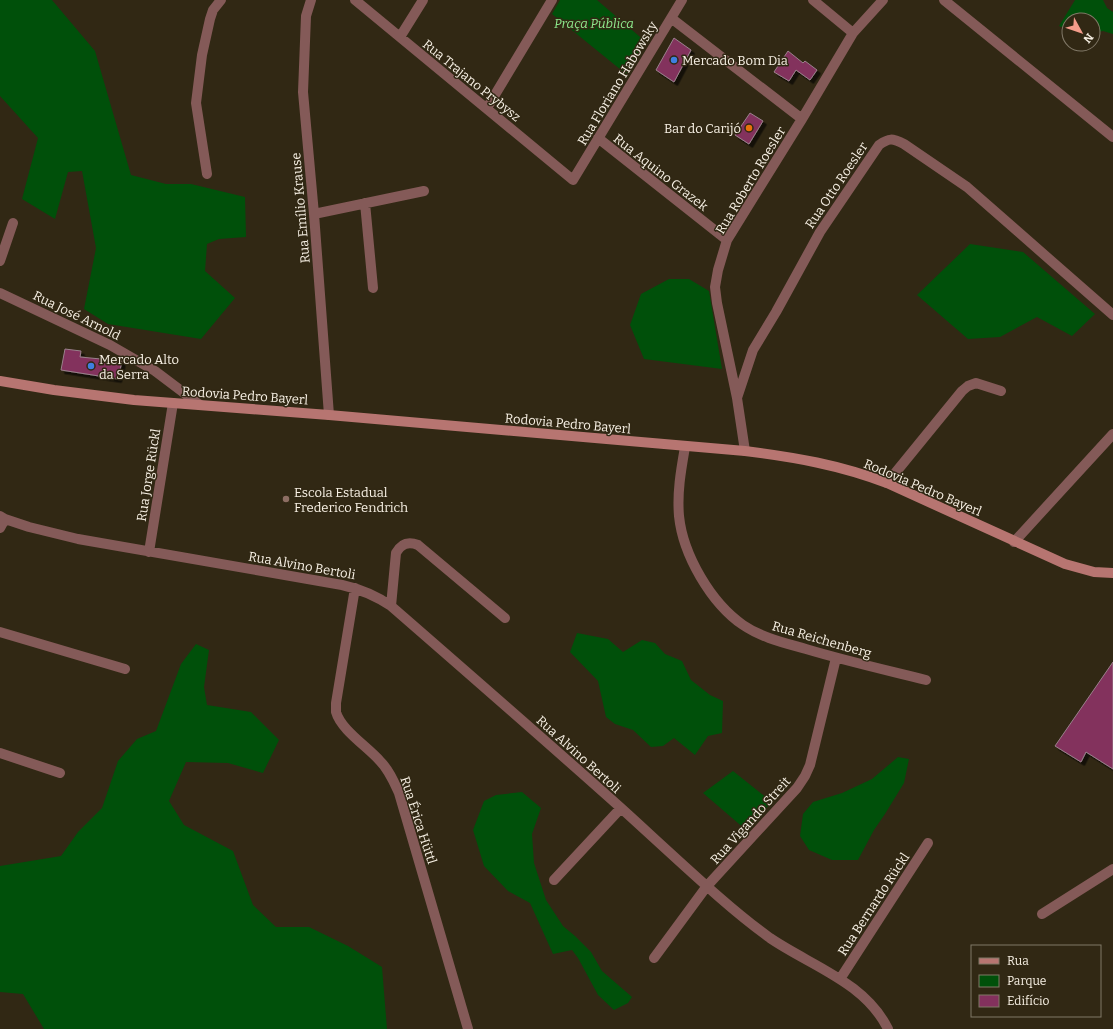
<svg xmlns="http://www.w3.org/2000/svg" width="1113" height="1029" font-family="Bitter,serif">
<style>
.green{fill:#00500a}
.building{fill:#83315d;stroke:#9a818c;filter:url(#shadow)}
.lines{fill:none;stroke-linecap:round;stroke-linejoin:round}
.street{stroke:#845a58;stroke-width:10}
.secondary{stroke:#b77571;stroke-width:10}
.shop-dot{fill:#3f7fe0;stroke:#312814;stroke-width:1.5}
.food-dot{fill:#e8710a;stroke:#312814;stroke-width:1.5}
.education-dot{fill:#8d6e63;stroke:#312814;stroke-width:1.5}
.labels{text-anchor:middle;stroke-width:3;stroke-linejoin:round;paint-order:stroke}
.park-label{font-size:13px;font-style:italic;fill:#8de98c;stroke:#312814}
.poi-label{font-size:13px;fill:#f7f0e4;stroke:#312814;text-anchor:start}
.street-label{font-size:13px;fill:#f7f0e4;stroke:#312814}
</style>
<defs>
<filter id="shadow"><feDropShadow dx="3.5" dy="3.5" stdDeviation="0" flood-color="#0009"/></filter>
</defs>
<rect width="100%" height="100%" fill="#312814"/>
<path class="green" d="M0,0H52L95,51L131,175L166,184H191L245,197L246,237L219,239L207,244L205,271L235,298L201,339L108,324L84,309L96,248L82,171L68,172L55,219L22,199L38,138L0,96Z
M560,0H597L646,42L626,74L552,14Z
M1075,0H1103L1107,8L1113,12V34L1103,31L1093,33V20H1069V30L1059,26Z
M970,244L1023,252L1095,314L1072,336L1037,317L1000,337L968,339L917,295Z
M669,279H689L709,291L722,369L644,359L630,325L641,294Z
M577,633L608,639L623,652L642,640L655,643L665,654L682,661L691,680L710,695L723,701L722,733L708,736L695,755L674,738L663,746L651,747L633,730L615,724L606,717L598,681L570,652Z
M196,644L209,650L204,687L207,705L251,712L279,740L263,773L228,763L186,762L169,801L184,825L233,851L253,905L276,927H309L348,946L382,967L387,1029H44L23,994L0,992V866L61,856L78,832L102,808L118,761L137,739L156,731L181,664Z
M898,757L909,759L904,783L885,814L874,830L858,860H832L809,850L800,836L803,814L813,802L842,793L872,779Z
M733,771L772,802L746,830L703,793Z
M522,792L541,808L532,834L534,863L546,900L563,926L575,936L591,952L602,971L632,997L628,1003L614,1010L598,995L578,958L572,950L553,954L530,903L508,891L484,866L473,830L484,801L496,795Z"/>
<path class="building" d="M674,38L691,50L674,82L656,70Z
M788,51L803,63L805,61L817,70L810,80L796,70L789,81L774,72Z
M750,113L763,121L749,144L735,135Z
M65,349L81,351L80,357L122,361L118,379L61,370Z
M1113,662V769L1086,752L1081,762L1055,746Z"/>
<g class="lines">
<path class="street" d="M311,0L306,16L303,92L314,214L329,415
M355,0L573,180L682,0
M813,0L853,33
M944,0L1113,137
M671,18L802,119
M400,37L423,0
M487,108L552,0
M598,138L727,240
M207,174L196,103L202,55L210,19L213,10L221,0
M365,203L373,288
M314,214L424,191
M0,261L13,223
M0,293L110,345L155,371L200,405
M737,398L753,350L776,312L820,232L879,145C889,138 892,138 904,144L967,187L1113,315
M685,447C681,470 677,492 679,516C683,555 711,603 743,625C762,638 785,643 806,649C846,661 886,670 926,680
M745,451L737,398L717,303L715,287L718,270L727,240L802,119L853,33L883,0
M887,483L962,391L968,386L976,383L1001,391
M0,516L5,519L29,527L78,539L342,585C360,589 375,595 391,606C468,673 545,740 621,808C654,838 686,868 719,897C735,911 752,925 770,938C811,966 865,982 888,1029
M0,528L5,519
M1014,542L1113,434
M149,552L173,403
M355,588L336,703C336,706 336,710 336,712C341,730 368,747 380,761C389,770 394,782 399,793L468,1029
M391,606L396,553C401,544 408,541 418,545L505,618
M0,632L125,669
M0,753L60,773
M554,880L621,808
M1042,914L1113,869
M654,958L707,886L797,788L805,776L810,765L836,658
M840,979L928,843"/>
<path class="secondary" d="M0,381L54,390L134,400L329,415L745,451C794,457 840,465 887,483L1065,564L1094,572L1113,573"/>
</g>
<g class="shop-dot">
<circle cx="674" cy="60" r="4"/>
<circle cx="91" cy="366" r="4"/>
</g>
<circle class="food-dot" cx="749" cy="128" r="4"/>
<circle class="education-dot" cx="286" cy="499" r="4"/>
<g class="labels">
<g class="park-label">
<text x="594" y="28">Praça Pública</text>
</g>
<g class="poi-label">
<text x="682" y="65">Mercado Bom Dia</text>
<text x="741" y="133" text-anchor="end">Bar do Carijó</text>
<text x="99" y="364">Mercado Alto<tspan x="99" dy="15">da Serra</tspan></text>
<text x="294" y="497">Escola Estadual<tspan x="294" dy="15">Frederico Fendrich</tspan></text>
</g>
<g class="street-label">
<text transform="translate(472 80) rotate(39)" y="5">Rua Trajano Prybysz</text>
<text transform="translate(617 83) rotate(-59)" y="5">Rua Floriano Habowsky</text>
<text transform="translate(661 172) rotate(38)" y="5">Rua Aquino Grazek</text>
<text transform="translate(750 180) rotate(-59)" y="5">Rua Roberto Roesler</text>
<text transform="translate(836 185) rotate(-56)" y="5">Rua Otto Roesler</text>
<text transform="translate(300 208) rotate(-95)" y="5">Rua Emílio Krause</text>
<text transform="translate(77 315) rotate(26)" y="5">Rua José Arnold</text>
<text transform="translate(245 395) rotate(4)" y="5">Rodovia Pedro Bayerl</text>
<text transform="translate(568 423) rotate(5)" y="5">Rodovia Pedro Bayerl</text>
<text transform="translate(148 475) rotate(-81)" y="5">Rua Jorge Rückl</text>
<text transform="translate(923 487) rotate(23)" y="5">Rodovia Pedro Bayerl</text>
<text transform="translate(302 565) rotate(10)" y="5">Rua Alvino Bertoli</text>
<text transform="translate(822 639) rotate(16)" y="5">Rua Reichenberg</text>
<text transform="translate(579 754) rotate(42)" y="5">Rua Alvino Bertoli</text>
<text transform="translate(419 820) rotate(72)" y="5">Rua Érica Hüttl</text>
<text transform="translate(750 820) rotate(-48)" y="5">Rua Vigando Streit</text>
<text transform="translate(873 904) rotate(-57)" y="5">Rua Bernardo Rückl</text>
</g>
</g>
<rect x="971" y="945" width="130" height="72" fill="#312814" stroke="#807867"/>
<rect x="979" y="958" width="20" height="6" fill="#b77571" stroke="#807867"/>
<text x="1007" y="965" font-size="12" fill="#f7f0e4">Rua</text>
<rect x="979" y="975" width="20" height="12" fill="#00500a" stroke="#807867"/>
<text x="1007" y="985" font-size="12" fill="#f7f0e4">Parque</text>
<rect x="979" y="995" width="20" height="12" fill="#83315d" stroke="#807867"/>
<text x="1007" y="1005" font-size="12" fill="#f7f0e4">Edifício</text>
<g transform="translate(1081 32) rotate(130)"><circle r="19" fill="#312814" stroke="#807867"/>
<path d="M0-3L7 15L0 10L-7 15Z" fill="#f49d8b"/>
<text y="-6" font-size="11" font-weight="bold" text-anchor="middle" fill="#f7f0e4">N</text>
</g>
</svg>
